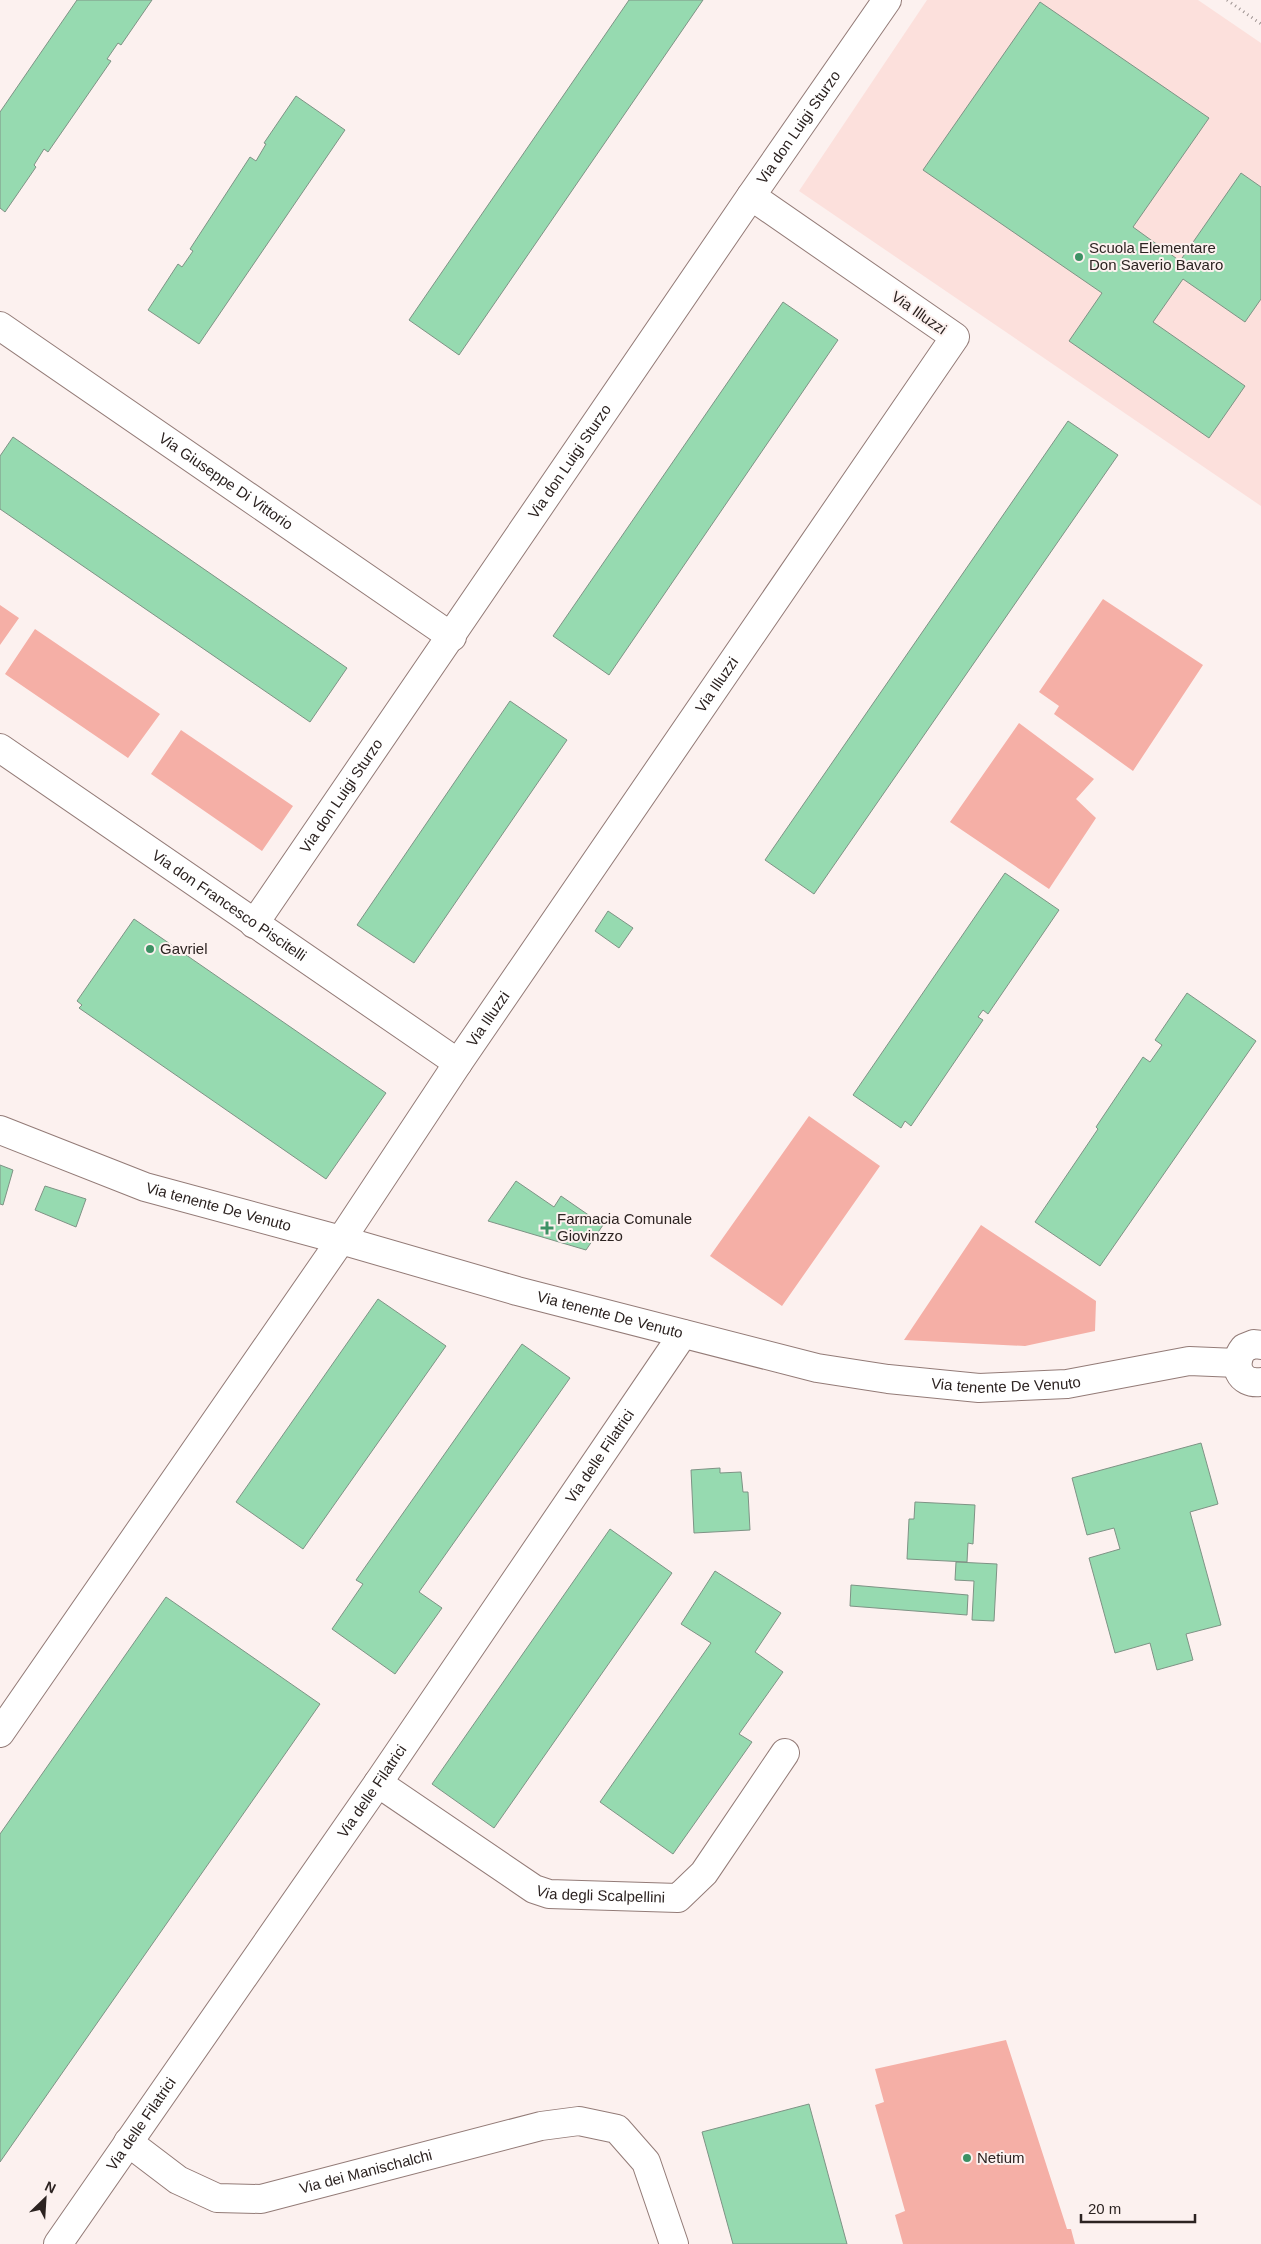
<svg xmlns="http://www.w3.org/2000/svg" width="1261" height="2244" font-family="Arial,sans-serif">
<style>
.built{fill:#fce0dc}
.green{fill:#f5afa6}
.building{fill:#96dab0;stroke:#7e9385}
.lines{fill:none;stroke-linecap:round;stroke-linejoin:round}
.minor-casing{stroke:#937b77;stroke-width:30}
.path{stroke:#9c9290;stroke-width:3;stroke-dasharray:1 4;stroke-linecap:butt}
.minor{stroke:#fff;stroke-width:28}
.poi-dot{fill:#3d9164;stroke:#fcf1ef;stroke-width:2}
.labels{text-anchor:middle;stroke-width:4;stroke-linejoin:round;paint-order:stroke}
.street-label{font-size:15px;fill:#2c2321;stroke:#fcf1ef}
.poi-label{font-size:15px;fill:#2c2321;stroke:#fcf1ef;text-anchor:start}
</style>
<rect width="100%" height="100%" fill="#fcf1ef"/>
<path class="built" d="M927,0H1198L1261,43V506L799,191Z"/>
<path class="green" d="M1103,599L1203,665L1133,771L1054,714L1059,706L1039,692Z
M0,605L19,618L0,645Z
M35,629L160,714L128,758L5,674Z
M1019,723L1094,779L1076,799L1096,818L1049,889L950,822Z
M181,730L293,806L262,851L151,774Z
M809,1116L880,1166L782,1306L710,1256Z
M981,1225L1096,1301L1095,1331L1025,1346L904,1340Z
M1006,2040L1067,2229H1071L1075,2244H903L895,2215L905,2211L875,2105L884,2102L875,2069Z"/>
<path class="building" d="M77,0H152L121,45L118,43L107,59L111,61L48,152L44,149L34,165L36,167L5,212L0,208V112Z
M629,0H703L459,355L409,320Z
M1040,2L1209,118L1133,227L1180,261L1241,173L1261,187V299L1245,322L1183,279L1153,322L1245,386L1209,438L1069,341L1102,293L923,170Z
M296,96L345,130L199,344L148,310L178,264L182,267L193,251L190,249L250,157L256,161L266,144L264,143Z
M783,302L838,340L609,675L553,636Z
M1068,421L1118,455L814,894L765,860Z
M13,437L347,668L310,722L0,509V456Z
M510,701L567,740L414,963L357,925Z
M1005,873L1059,910L988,1014L983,1010L978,1017L983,1020L911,1126L905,1121L901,1128L853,1095Z
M608,911L633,928L619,948L595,931Z
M134,919L386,1093L326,1179L79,1008L82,1005L77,1001Z
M1187,993L1256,1041L1100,1266L1035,1222L1098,1129L1096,1127L1143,1057L1150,1062L1162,1045L1155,1040Z
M0,1165L13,1170L3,1205L0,1204Z
M516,1181L554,1207L561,1196L603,1225L586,1250L488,1221Z
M45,1186L86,1199L76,1227L35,1210Z
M378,1299L446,1346L303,1549L236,1502Z
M522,1344L570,1378L419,1592L442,1608L395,1674L332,1629L363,1584L356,1580Z
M1201,1443L1218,1504L1190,1512L1221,1625L1186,1634L1193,1660L1157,1670L1150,1643L1115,1653L1089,1558L1120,1549L1114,1528L1087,1535L1072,1478Z
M720,1468V1473L741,1472L743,1492H748L750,1530L694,1533L691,1470Z
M915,1502L975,1505L973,1544L968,1543L967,1562L907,1559L909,1519H914Z
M610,1529L672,1573L494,1828L432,1784Z
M956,1562L997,1564L994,1621L972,1620L974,1581L955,1580Z
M715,1571L781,1613L755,1652L783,1672L739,1734L752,1742L673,1854L600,1802L711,1643L681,1624Z
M851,1585L968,1595L967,1615L850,1606Z
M166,1597L320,1704L0,2162V1834Z
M809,2104L847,2244H733L702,2132Z"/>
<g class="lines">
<defs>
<g id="minor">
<path id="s1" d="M0,326L452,637"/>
<path id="s2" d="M0,748L458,1063"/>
<path id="s3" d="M254,924L751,196L887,0"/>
<path id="s4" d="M0,1130L145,1187L341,1240L517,1291L817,1368L888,1379L979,1388L1067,1384L1189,1361L1237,1363"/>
<path d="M1261,1345L1254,1344L1244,1348C1231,1364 1239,1385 1261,1382"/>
<path id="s5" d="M0,1733L341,1240L458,1063L955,337L751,196"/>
<path id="s6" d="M378,1783L534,1889L549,1894L678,1898L704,1873L785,1753"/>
<path id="s7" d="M128,2142L178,2180L217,2198L261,2199L541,2126L579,2121L617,2129L646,2162L674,2244"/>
<path id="s8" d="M58,2244L378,1783L683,1334"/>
</g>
</defs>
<use href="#minor" class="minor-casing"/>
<path class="path" d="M1227,0L1261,24"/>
<use href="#minor" class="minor"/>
</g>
<g class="poi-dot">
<circle cx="1079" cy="257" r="5"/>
<circle cx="150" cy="949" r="5"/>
<path d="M544.5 1220.5h5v5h5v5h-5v5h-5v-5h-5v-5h5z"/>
<circle cx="967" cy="2158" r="5"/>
</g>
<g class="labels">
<g class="street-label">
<text dy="5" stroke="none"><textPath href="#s3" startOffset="965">Via don Luigi Sturzo</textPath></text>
<text transform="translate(919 313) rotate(35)" y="5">Via Illuzzi</text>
<text dy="5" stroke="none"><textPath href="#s3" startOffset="560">Via don Luigi Sturzo</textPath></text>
<text dy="5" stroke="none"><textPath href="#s1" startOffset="274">Via Giuseppe Di Vittorio</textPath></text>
<text dy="5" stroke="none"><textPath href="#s5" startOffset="1270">Via Illuzzi</textPath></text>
<text dy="5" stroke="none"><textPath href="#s3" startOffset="155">Via don Luigi Sturzo</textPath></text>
<text dy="5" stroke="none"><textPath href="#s2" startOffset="278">Via don Francesco Piscitelli</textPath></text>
<text dy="5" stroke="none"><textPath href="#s5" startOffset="865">Via Illuzzi</textPath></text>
<text dy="5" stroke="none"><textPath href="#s4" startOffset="232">Via tenente De Venuto</textPath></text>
<text dy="5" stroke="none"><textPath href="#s4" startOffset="638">Via tenente De Venuto</textPath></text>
<text dy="5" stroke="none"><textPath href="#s4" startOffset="1042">Via tenente De Venuto</textPath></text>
<text dy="5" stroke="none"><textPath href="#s8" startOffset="956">Via delle Filatrici</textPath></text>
<text dy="5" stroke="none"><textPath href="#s8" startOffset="551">Via delle Filatrici</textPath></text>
<text dy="5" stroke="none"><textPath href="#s6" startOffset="256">Via degli Scalpellini</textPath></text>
<text dy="5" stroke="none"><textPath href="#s8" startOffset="146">Via delle Filatrici</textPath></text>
<text dy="5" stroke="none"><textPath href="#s7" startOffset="258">Via dei Manischalchi</textPath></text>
</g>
<g class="poi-label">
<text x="1089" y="253">Scuola Elementare<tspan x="1089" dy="17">Don Saverio Bavaro</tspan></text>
<text x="160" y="954">Gavriel</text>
<text x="557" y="1224">Farmacia Comunale<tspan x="557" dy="17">Giovinzzo</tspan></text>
<text x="977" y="2163">Netium</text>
</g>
</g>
<g transform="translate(45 2199) rotate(25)" stroke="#fcf1ef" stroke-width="4" paint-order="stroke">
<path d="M0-4L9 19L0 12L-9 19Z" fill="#2c2321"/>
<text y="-8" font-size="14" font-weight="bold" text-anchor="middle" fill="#2c2321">N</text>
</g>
<path d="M1081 2214v8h114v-8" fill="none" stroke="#2c2321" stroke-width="2.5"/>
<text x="1088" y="2214" font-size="15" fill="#2c2321" stroke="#fcf1ef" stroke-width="4" paint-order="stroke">20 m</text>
</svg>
